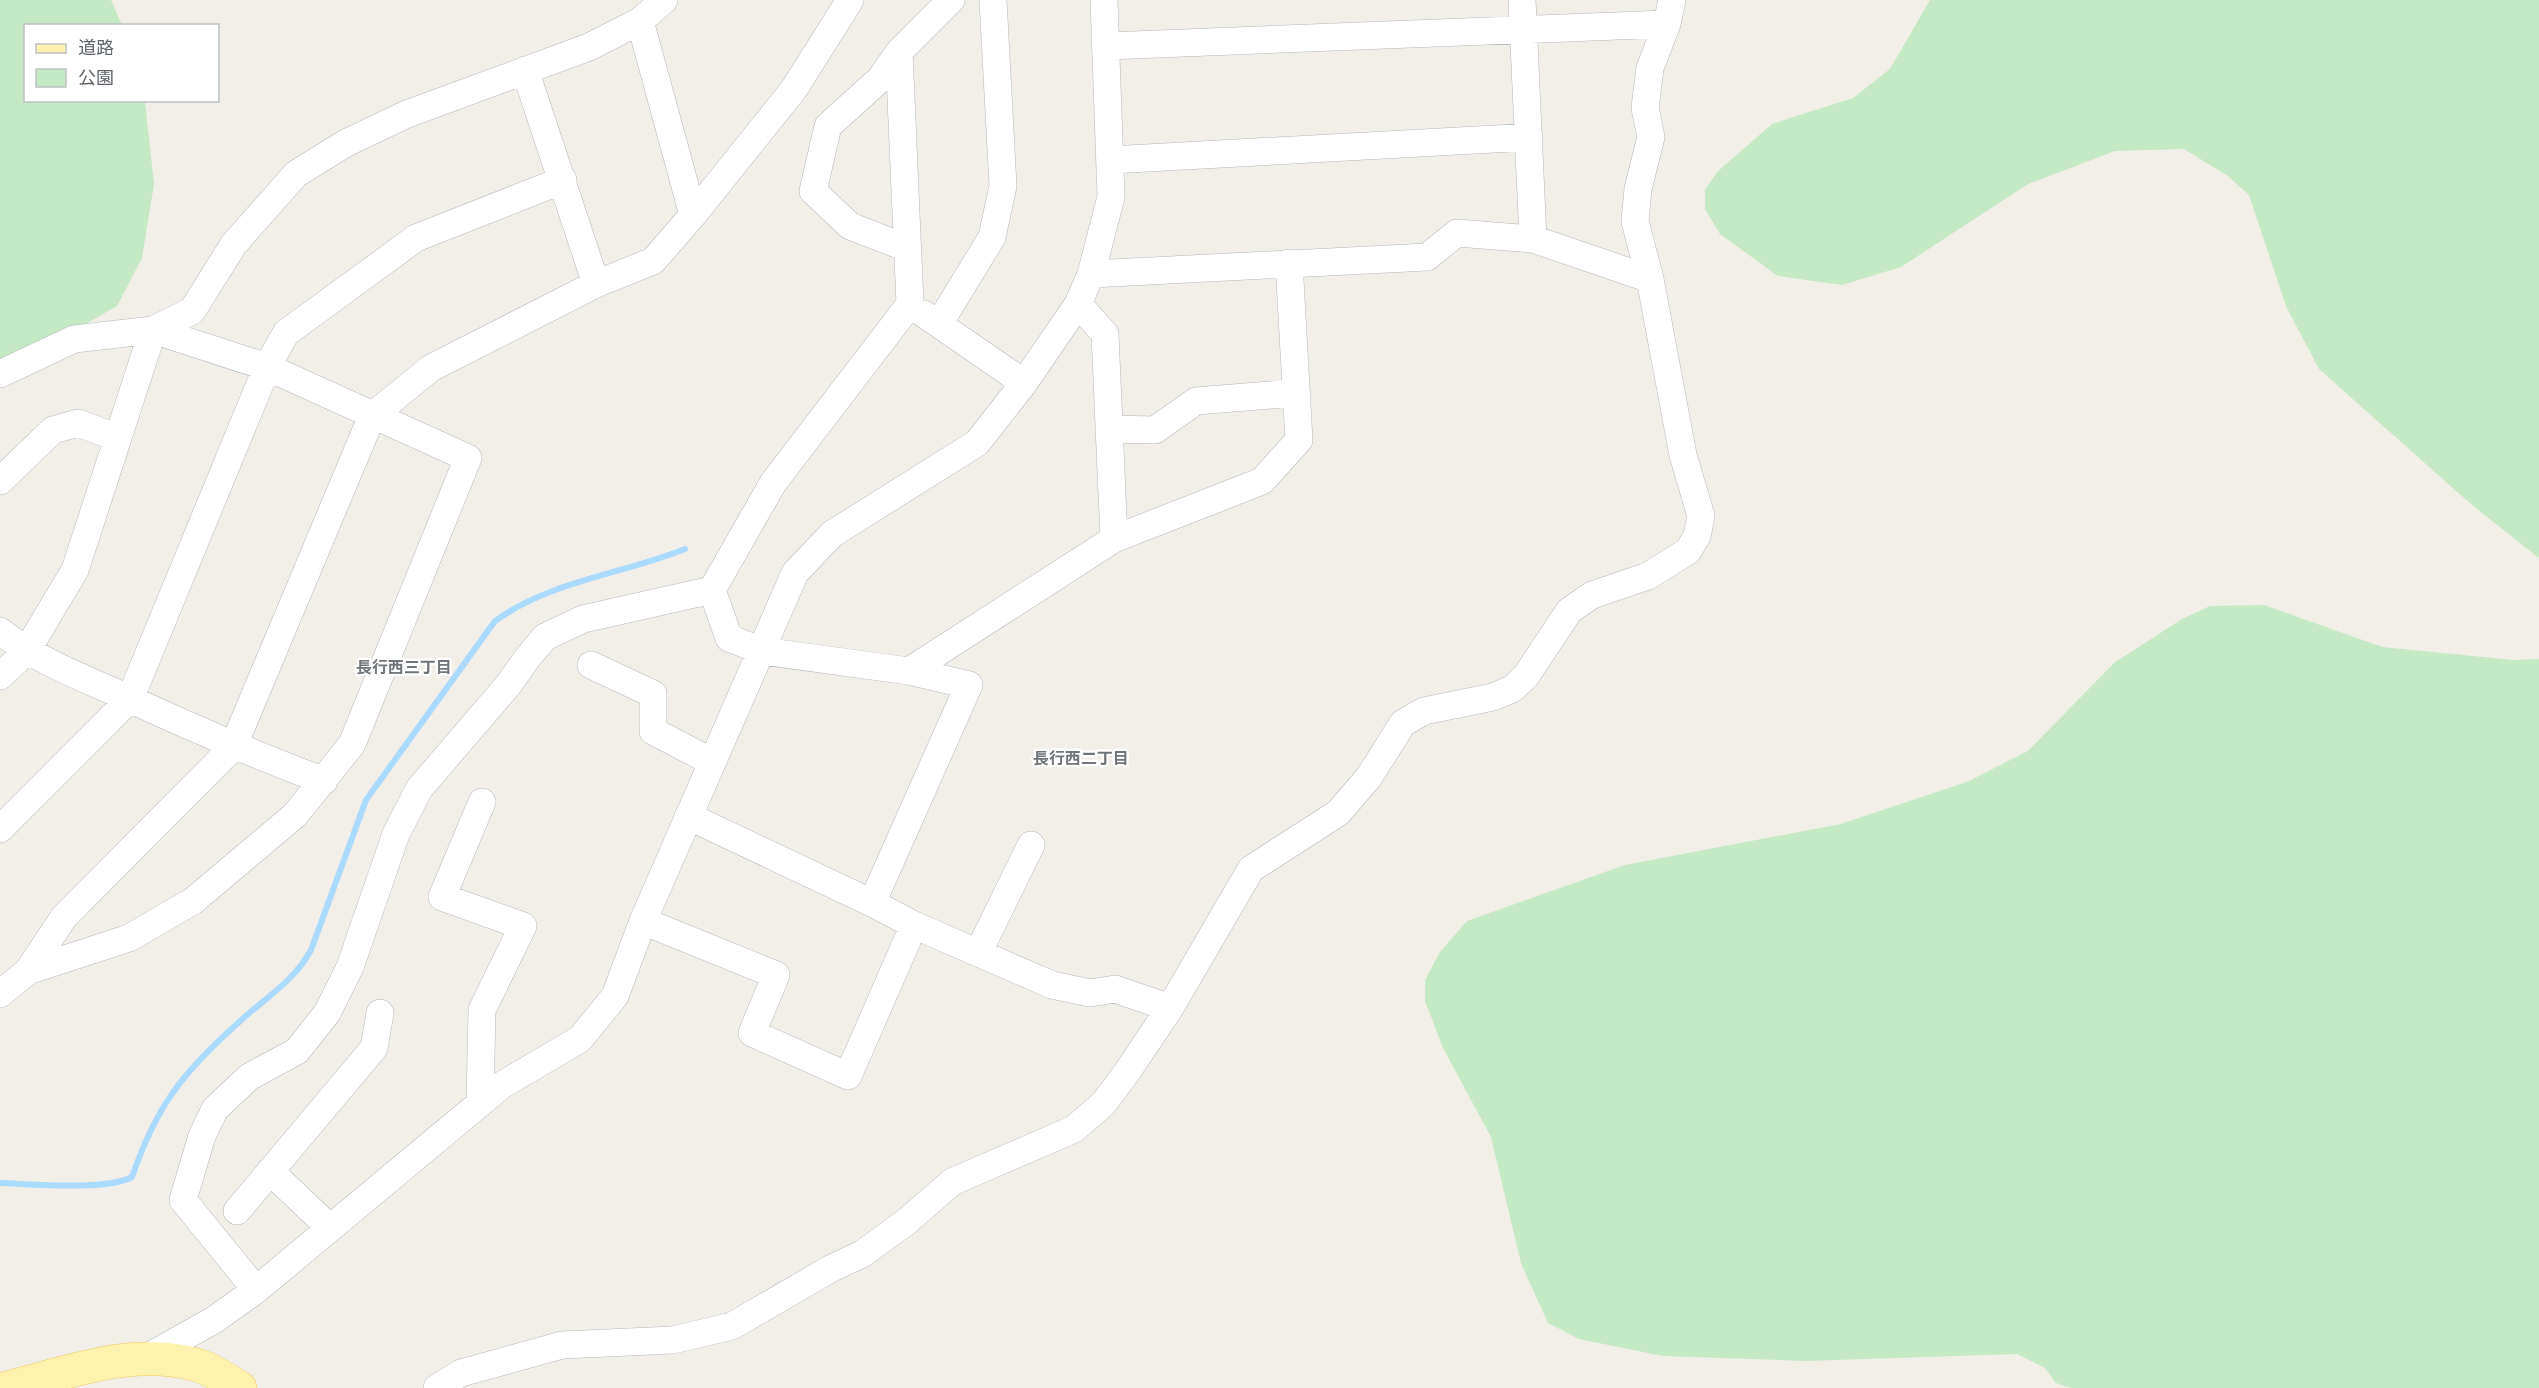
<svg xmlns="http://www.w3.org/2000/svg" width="2539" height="1388" font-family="'Public Sans','Noto Sans JP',sans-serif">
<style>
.green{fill:#c5e8c5}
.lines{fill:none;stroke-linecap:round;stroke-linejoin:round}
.stream{stroke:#aadaff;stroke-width:6}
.minor-casing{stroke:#b5b8bc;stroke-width:28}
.major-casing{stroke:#f2c960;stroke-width:34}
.minor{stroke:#fff;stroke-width:27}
.major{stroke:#fff2af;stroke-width:33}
.labels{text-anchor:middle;stroke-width:4.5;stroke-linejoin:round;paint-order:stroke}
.neighbourhood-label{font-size:16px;font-weight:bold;fill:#70757a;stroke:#fff}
</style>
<rect width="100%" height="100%" fill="#f1efe8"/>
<path class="green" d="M0,0H111L122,25L26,26V100L145,101L154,184L142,258L117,306L75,330L0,366Z
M1930,0H2539V558L2472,505L2319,369L2286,306L2249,195L2228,176L2184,149L2115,151L2028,184L1901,267L1842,285L1778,276L1720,234L1705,209V190L1717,172L1772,124L1853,98L1890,69Z
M2264,605L2382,647L2513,660L2539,659V1388H2071L2056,1383L2045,1368L2017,1354L1805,1361L1663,1356L1579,1339L1548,1323L1521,1263L1491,1137L1443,1048L1425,1001V980L1440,952L1467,921L1625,865L1841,824L1967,782L2028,751L2114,663L2182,619L2210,606Z"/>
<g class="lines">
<path class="stream" d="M0,1183C32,1184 106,1191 132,1177C156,1107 182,1073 237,1024C263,999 293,983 311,950L366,800L495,621C550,581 623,574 685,549"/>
<defs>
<path id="minor" d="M1522,0L1533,239
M640,21L693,215
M1107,46L1667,24L1672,0
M899,52L880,79L828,126L813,191L850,226L907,248
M525,70L596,284
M1110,160L1529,137
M1091,274L1427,257L1457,233L1533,239L1650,279
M1078,304L1105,334L1114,539
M924,314L1024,383
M939,324L992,237L1003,186L993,0
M0,374L74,339L153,330L192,311L234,244L296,174L346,143L407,114L589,47L640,21L664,0
M1109,429L1155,430L1196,401L1295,393
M0,481L53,430L78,423L118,438
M0,631C35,659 76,675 117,693C185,725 253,754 324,781
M591,665L653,694V731L712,762
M909,671L1114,539L1262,481L1299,440L1289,263
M0,676L26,652L75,570L153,330
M688,816L872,903L969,685L909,671L762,651L729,638L712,590
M0,829L130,699L267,367L286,333L416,238L563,180
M643,921L776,975L752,1033L848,1076L914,925L872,903
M914,925L1052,985L1090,993L1115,989L1170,1008
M978,953L1031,845
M28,971L129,938L193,901L295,815L352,744L468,458L267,367L153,330
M0,994L28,971L64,917L233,747L372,416L431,368L596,284L653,261L693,215L794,89L850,0
M480,1103L482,1010L523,926L442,897L482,802
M270,1171L330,1228
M237,1211L374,1048L380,1013
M256,1290L183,1200L202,1136L215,1109L249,1077L297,1051L327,1013L350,967L396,834L419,789L509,684L528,657L545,637L583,619L712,590L773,483L910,304L899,52L951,0
M148,1357L214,1320L256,1290L502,1085L580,1039L615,996L643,921L795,573L832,534L977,443L1024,383L1078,304L1091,274L1111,197L1104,0
M437,1388L461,1373L562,1345L673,1340L732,1326L830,1269L862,1254L906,1222L952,1182L1074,1129L1104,1103L1127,1072L1170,1008L1251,869L1338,813L1369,777L1403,723L1424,711L1493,697L1512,689L1526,676L1569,611L1592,595L1648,576L1688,551L1697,536L1701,516L1683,455L1650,279L1635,221L1638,189L1651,137L1645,108L1650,68L1667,24"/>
<path id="major" d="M7,1388C70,1372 138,1345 203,1367C216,1372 228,1381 240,1388"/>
</defs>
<use href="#minor" class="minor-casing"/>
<use href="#major" class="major-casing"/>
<use href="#minor" class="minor"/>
<use href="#major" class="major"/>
</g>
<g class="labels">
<g class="neighbourhood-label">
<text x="404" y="673">長行西三丁目</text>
<text x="1081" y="764">長行西二丁目</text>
</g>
</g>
<rect x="24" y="24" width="195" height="78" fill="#ffffff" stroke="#bfc1c3" stroke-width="1.5"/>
<rect x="36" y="44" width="30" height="9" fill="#fff2af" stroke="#bfc1c3" stroke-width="1.5"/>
<text x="78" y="54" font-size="18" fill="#5f6368">道路</text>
<rect x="36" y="69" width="30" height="18" fill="#c5e8c5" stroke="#bfc1c3" stroke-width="1.5"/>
<text x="78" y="84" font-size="18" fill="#5f6368">公園</text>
</svg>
